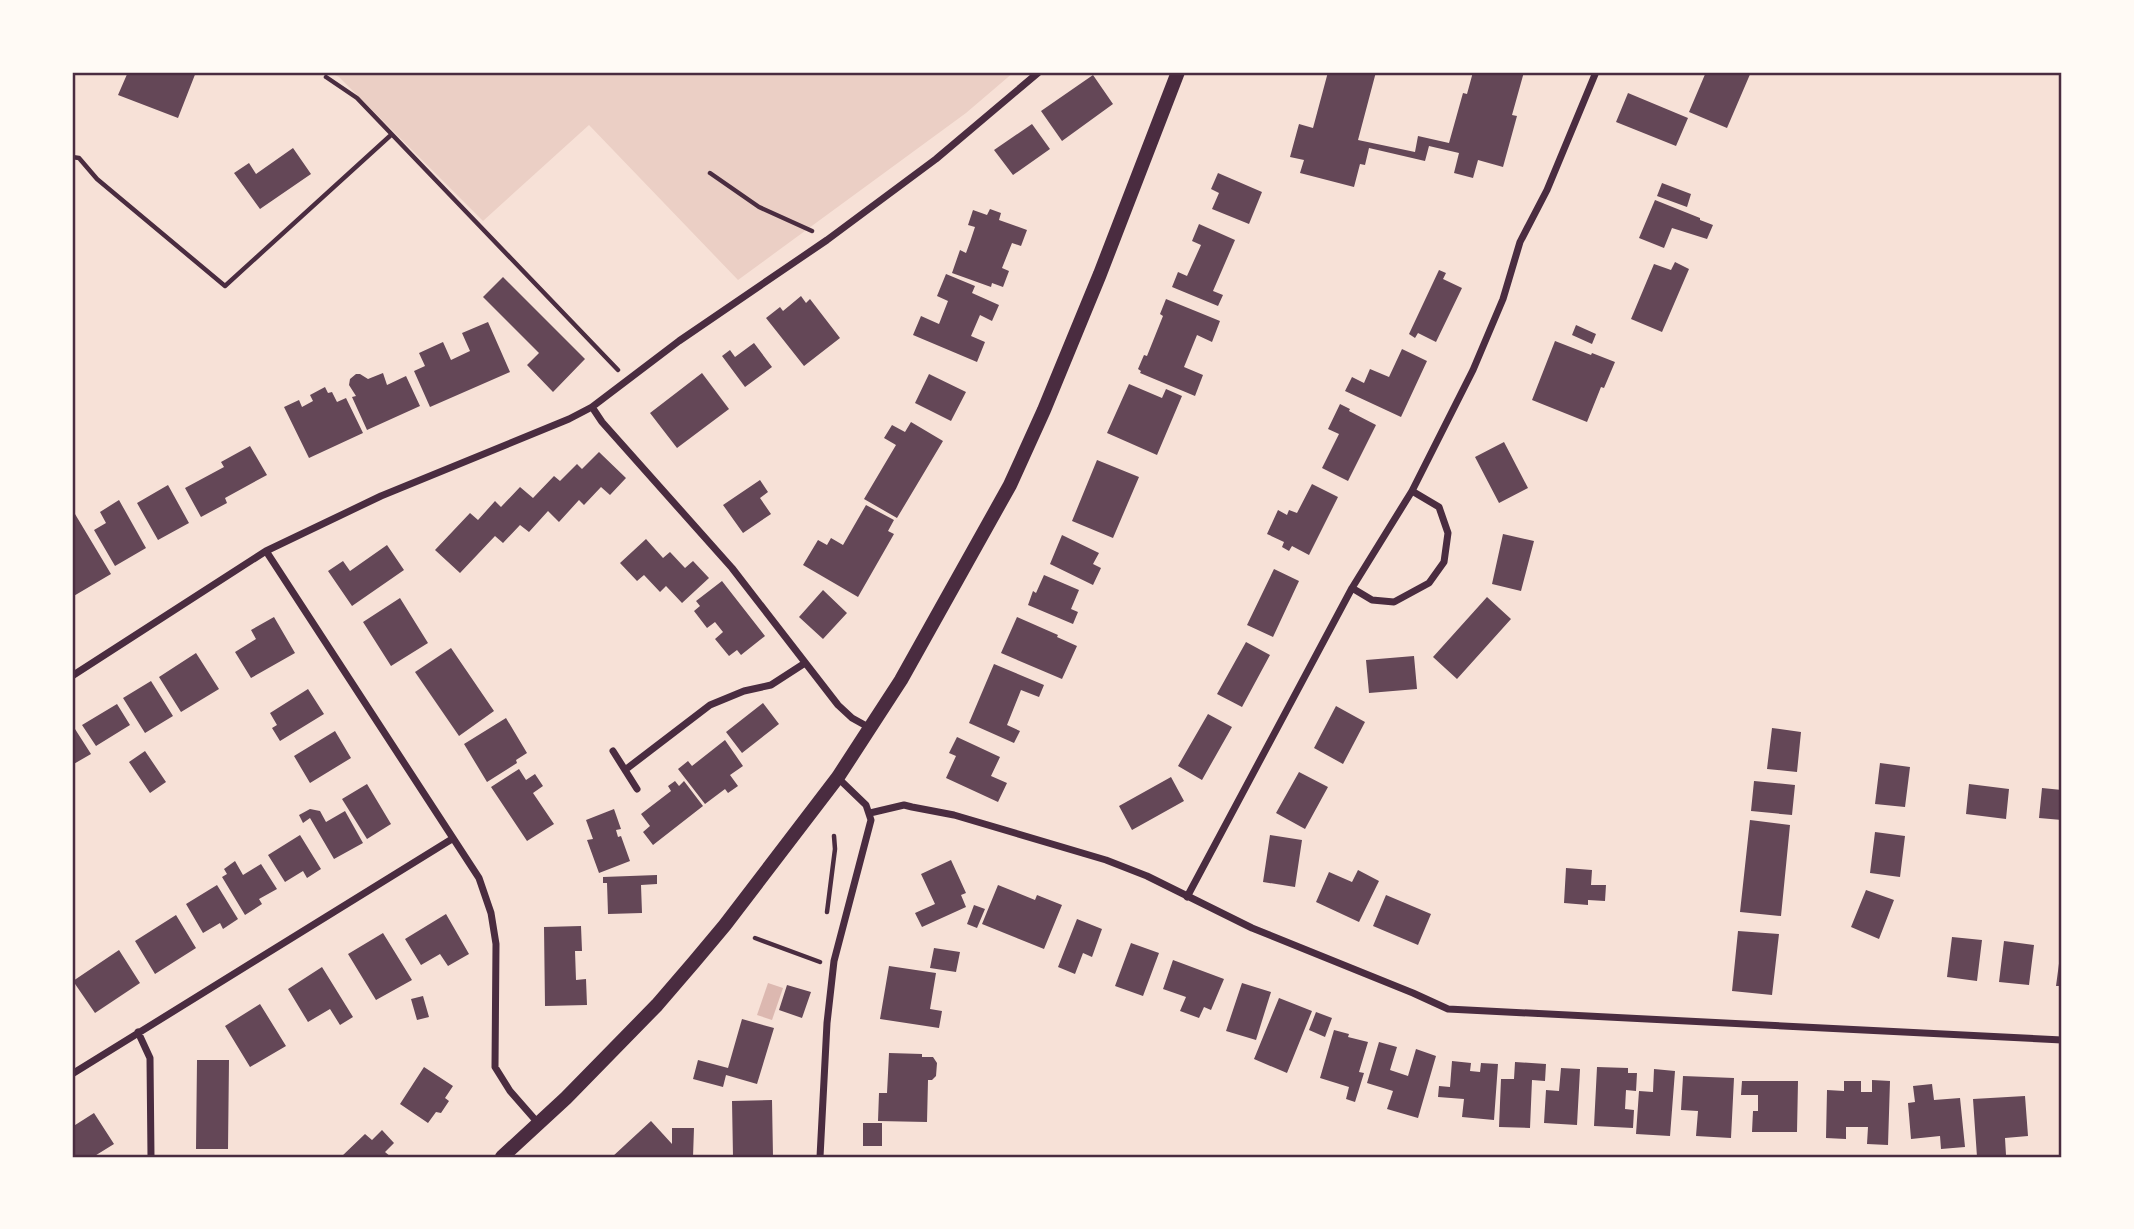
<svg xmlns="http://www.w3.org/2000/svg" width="2134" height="1229" font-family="Mulish,sans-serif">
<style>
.green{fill:#ebcfc5}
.water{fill:#dcb8b0}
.building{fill:#644757}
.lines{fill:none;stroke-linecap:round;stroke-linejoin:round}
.path{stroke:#4a2c40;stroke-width:4.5}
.minor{stroke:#4a2c40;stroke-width:7}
.secondary{stroke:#4a2c40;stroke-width:14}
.neatline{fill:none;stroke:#4a2c40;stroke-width:2.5}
</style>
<rect width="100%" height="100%" fill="#f7e1d7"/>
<path class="green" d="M328,72H1014L966,113L738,280L589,125L483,221L339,77Z"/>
<path class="water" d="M768,983L783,988L772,1020L757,1015Z"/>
<path class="building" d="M128,72H196L178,118L118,95Z
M1328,72H1376L1358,140L1415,152L1418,136L1449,143L1463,93L1467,94L1473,72H1524L1512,115L1517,116L1503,167L1478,160L1473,178L1454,173L1459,153L1429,146L1425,161L1369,148L1365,165L1360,164L1354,187L1300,173L1304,160L1290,157L1299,124L1313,128Z
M1706,72H1751L1727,128L1689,112Z
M1093,75L1113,104L1062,141L1041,111Z
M1628,93L1688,118L1676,146L1616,122Z
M1032,124L1050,149L1013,175L994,150Z
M293,148L311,174L260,209L234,173L249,163L256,174Z
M1218,173L1262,192L1249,224L1212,209L1219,193L1211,189Z
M1662,183L1691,194L1687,207L1657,196Z
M1655,200L1700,218V220L1713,225L1707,239L1672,228L1664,248L1639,238Z
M990,209L1001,213L999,220L1027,230L1021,246L1012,243L1002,268L1009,271L1003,287L992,283L991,287L952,273L960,250L966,253L970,242L975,227L968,225L973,210L987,215Z
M1199,224L1235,240L1213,291L1223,295L1218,306L1172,287L1178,272L1187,276L1201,245L1192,241Z
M1675,262L1689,269L1662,332L1631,319L1654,264L1671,270Z
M1439,270L1446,273L1443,279L1462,288L1436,342L1418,333L1415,338L1409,334Z
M946,274L975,286L972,293L999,305L992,321L980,315L971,336L985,342L977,362L913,335L921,316L939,324L948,301L937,296Z
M503,277L585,359L553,392L527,365L539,353L483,297Z
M801,296L806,303L810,299L840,338L804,366L766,318L780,307L783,311Z
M1166,299L1220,321L1212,342L1197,335L1184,367L1203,375L1195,396L1140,373L1141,371L1138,369L1144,355L1147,356L1163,316L1160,314Z
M488,322L510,372L430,407L414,371L425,366L419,353L443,342L451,360L470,351L462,333Z
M1576,325L1596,334L1592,344L1572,335Z
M1555,341L1591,355L1592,353L1615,362L1604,388L1601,387L1587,422L1532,400Z
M754,343L772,367L745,387L722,356L730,350L735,357Z
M1402,349L1427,361L1401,417L1345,391L1352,377L1364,383L1370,369L1389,377Z
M383,373L387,385L406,376L420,406L367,430L352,397L356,396L349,385L350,379L356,374H360L368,379Z
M702,373L729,409L677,448L650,413Z
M929,374L966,392L951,421L915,403Z
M1129,384L1162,398L1166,389L1182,396L1157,455L1107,433Z
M325,387L328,393L332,392L337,402L346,398L363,433L309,458L284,407L299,400L302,407L313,401L310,395Z
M1340,404L1350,409L1349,411L1376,425L1348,481L1322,468L1339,434L1328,429Z
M911,422L943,441L897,518L864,499L896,445L884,438L892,425L905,432Z
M1504,442L1528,488L1499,503L1475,457Z
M250,446L267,475L225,498L227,503L201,517L185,488L224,467L221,462Z
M599,452L626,478L610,495L601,487L584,505L579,500L559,522L548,511L529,532L520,525L503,543L495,536L460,573L435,550L470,513L478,520L495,501L501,507L520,487L533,498L554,476L560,481L577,464L582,469Z
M1097,460L1139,477L1113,538L1072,521Z
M760,480L768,492L760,498L771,514L743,533L723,505Z
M1312,484L1338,497L1309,555L1292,546L1289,551L1282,547L1284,542L1267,534L1278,510L1287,515L1289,510L1297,513Z
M168,485L189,523L158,540L137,503Z
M119,500L146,548L115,566L94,530L106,523L100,512Z
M866,505L894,520L888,531L894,534L858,597L803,565L818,540L827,545L831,538L843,545Z
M75,514L111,574L72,597V515Z
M1503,534L1534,541L1521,591L1492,584Z
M1062,535L1099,553L1093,564L1101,568L1093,585L1050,564Z
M646,539L663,558L670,552L685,568L693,561L709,578L682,603L666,586L660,592L644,575L637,581L620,563Z
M387,545L404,570L352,606L328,571L343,561L350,571Z
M1274,569L1299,581L1273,637L1247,625Z
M1044,575L1079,590L1071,609L1078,612L1073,624L1028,605L1033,591L1036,593Z
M722,581L765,636L741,655L737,650L729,656L715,639L723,632L715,622L707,628L694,611L700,606L696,601Z
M823,590L847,613L823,639L799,617Z
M1487,597L1511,619L1457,679L1433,657Z
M400,598L428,643L391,666L363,622Z
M274,617L295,653L251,678L235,652L256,639L251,630Z
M1017,617L1058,635L1057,637L1077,646L1062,679L1001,653Z
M1246,642L1270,655L1242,707L1217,694Z
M451,648L494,711L459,736L415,672Z
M196,653L219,689L181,712L159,677Z
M1414,656L1417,689L1369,693L1366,660Z
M994,664L1044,685L1039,697L1021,690L1007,725L1020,731L1014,743L969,723Z
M151,681L173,716L145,733L123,698Z
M308,689L324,714L280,741L272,728L277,725L270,713Z
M763,703L779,724L742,753L726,732Z
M117,704L130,725L96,746L82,725Z
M1336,706L1365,722L1343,764L1314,748Z
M1208,714L1232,727L1202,780L1178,766Z
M506,718L527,753L516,760L517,763L487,782L464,744Z
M1772,728L1801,732L1797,772L1767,769Z
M75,729L91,754L72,765V731Z
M335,731L351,758L310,783L294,756Z
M957,737L1000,757L991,776L1007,783L998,802L946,778L956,756L949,753Z
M725,740L743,766L730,775L738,786L728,793L725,789L705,804L678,769L688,761L692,766Z
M145,751L166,782L150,793L129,762Z
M1880,763L1910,767L1905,807L1875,804Z
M519,769L526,780L535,774L543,786L533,793L554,824L527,841L491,787Z
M1299,772L1328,787L1305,829L1276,813Z
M1171,777L1184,801L1132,830L1119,806Z
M675,781L679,786L684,781L703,806L653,845L643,832L650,826L641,814L671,791L668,786Z
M1754,781L1795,785L1792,815L1751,811Z
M367,784L391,824L367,839L342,799Z
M1969,784L2009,789L2006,819L1966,814Z
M2042,788L2062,790V820L2039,818Z
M310,809L320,811L326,822L345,811L363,843L334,859L310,818L303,823L299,815Z
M614,809L621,829L616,830L618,837L621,836L630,861L599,873L587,840L593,839L586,820Z
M1750,820L1790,825L1781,916L1740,912Z
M1875,832L1905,836L1900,877L1870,873Z
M300,835L321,869L307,878L303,871L285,882L268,855Z
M1270,835L1302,840L1295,887L1263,882Z
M951,860L966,893L961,895L966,907L922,927L915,913L935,904L921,874Z
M235,861L243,875L261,864L277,889L259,899L262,904L245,915L222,877L227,874L224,869Z
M1566,868L1592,870L1591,885H1606L1605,901L1588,900V905L1564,903Z
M1358,870L1379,881L1359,922L1316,902L1329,872L1352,882Z
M657,875V884L641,885L642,913L608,914L607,883H603V877Z
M217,885L238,919L223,929L220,923L203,933L186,904Z
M998,885L1035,900L1037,895L1062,905L1044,949L982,924Z
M1866,890L1894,900L1879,939L1851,927Z
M1386,895L1431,914L1418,945L1373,926Z
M974,905L985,909L977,928L967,924Z
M446,914L469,954L448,966L440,954L421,965L405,939Z
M176,915L196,948L155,974L135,941Z
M1077,919L1102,929L1092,957L1083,953L1075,974L1058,967Z
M581,926L582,951H575L576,980L586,979L587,1005L545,1006L544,927Z
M1738,931L1779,934L1772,995L1732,991Z
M383,933L412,980L376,1000L348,954Z
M1952,937L1982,940L1977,981L1947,977Z
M2004,941L2034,945L2029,985L1999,982Z
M1131,943L1159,953L1143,996L1115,986Z
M934,948L960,952L956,972L930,968Z
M119,950L140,983L95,1013L73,981Z
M2060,956H2062V986H2056Z
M1173,960L1224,979L1211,1010L1204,1007L1199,1018L1180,1011L1186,997L1163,989Z
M889,966L936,973L930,1009L942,1011L939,1028L880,1019Z
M322,967L353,1017L340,1025L330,1009L308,1022L288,989Z
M1242,983L1271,992L1256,1040L1226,1031Z
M787,985L811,992L802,1018L779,1010Z
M423,996L429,1017L417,1020L411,999Z
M1279,998L1312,1011L1287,1073L1254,1059Z
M260,1004L286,1046L250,1067L225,1026Z
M1316,1012L1332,1018L1325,1037L1309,1030Z
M742,1019L774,1028L757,1084L726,1075L723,1087L693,1079L698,1060L728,1068Z
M1334,1030L1349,1034L1348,1037L1368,1042L1359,1072L1364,1073L1355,1102L1346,1099L1349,1087L1320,1078Z
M1379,1042L1397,1047L1390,1070L1408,1076L1416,1049L1436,1056L1418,1118L1387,1109L1393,1091L1367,1083Z
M889,1053L922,1054V1057H933L937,1063L936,1076L932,1080H928L927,1122L878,1121L879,1093H887Z
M197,1060H229L228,1149H196Z
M1452,1061L1471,1063L1470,1071L1480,1072L1481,1063L1498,1064L1494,1120L1462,1117L1464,1099L1438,1097L1439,1086L1450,1087Z
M1515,1062L1546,1064L1545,1081L1532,1080L1530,1128L1499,1127L1501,1079H1514Z
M424,1067L453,1086L445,1098L449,1101L441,1113L436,1112L428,1123L400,1104Z
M1597,1067L1628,1068V1073H1637L1636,1091L1626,1090L1625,1109L1634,1110L1633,1128L1594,1126Z
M1561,1068L1580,1069L1577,1125L1544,1123L1546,1090L1559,1091Z
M1654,1069L1675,1071L1670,1136L1636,1134L1639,1091L1653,1092Z
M1683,1076L1734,1078L1731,1138L1696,1136L1698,1111L1681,1110Z
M1872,1080L1890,1081L1888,1145L1867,1144L1868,1127H1846V1139L1826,1138L1827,1090L1844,1091V1081H1861V1092H1872Z
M1742,1081H1798L1797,1132H1752L1753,1111H1758V1095H1741Z
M1932,1084L1934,1100L1960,1098L1965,1147L1941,1149L1940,1136L1911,1139L1908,1103L1915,1102L1913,1086Z
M2025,1096L2028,1136L2005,1138L2006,1155L1977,1157L1973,1099Z
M772,1100L773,1157H733L732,1101Z
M94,1113L114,1144L93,1157H72V1127Z
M651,1121L672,1144V1128H694L693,1157H612Z
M863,1123H882V1146H863Z
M382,1130L394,1143L385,1152L391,1157H341L365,1134L372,1140Z"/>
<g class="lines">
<path class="path" d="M326,77L357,98L618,370
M72,157L79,158L97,179L225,286L391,135
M710,173L759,207L812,231
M827,912L835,849L834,836
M755,938L820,962"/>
<path class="minor" d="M592,407L602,422L732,568L838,705L852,718L870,728
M266,551L479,878L491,913L496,944L495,1067L510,1091L538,1123
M1352,588L1372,600L1394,602L1429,583L1444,562L1448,533L1439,507L1412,491
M72,676L266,551L381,496L569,419L592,407L679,341L827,240L936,159L1039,72
M613,751L637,789
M625,770L710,705L744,691L771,685L805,663
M870,813L904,805L912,807L954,815L1106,860L1147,876L1252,928L1413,993L1448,1009L2062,1040
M1187,897L1352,588L1412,491L1473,370L1503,299L1520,242L1547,190L1596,72
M138,1032L150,1058L151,1157
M72,1074L452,839
M820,1157L827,1023L834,961L871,820L866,805L838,778"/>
<path class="secondary" d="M502,1157L566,1098L657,1005L694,962L725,925L838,777L901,680L1010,485L1044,410L1100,274L1178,72"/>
</g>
<rect width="2134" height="1229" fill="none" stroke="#fffaf5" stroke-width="147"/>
<rect x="74" y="74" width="1986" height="1082" class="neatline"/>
</svg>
